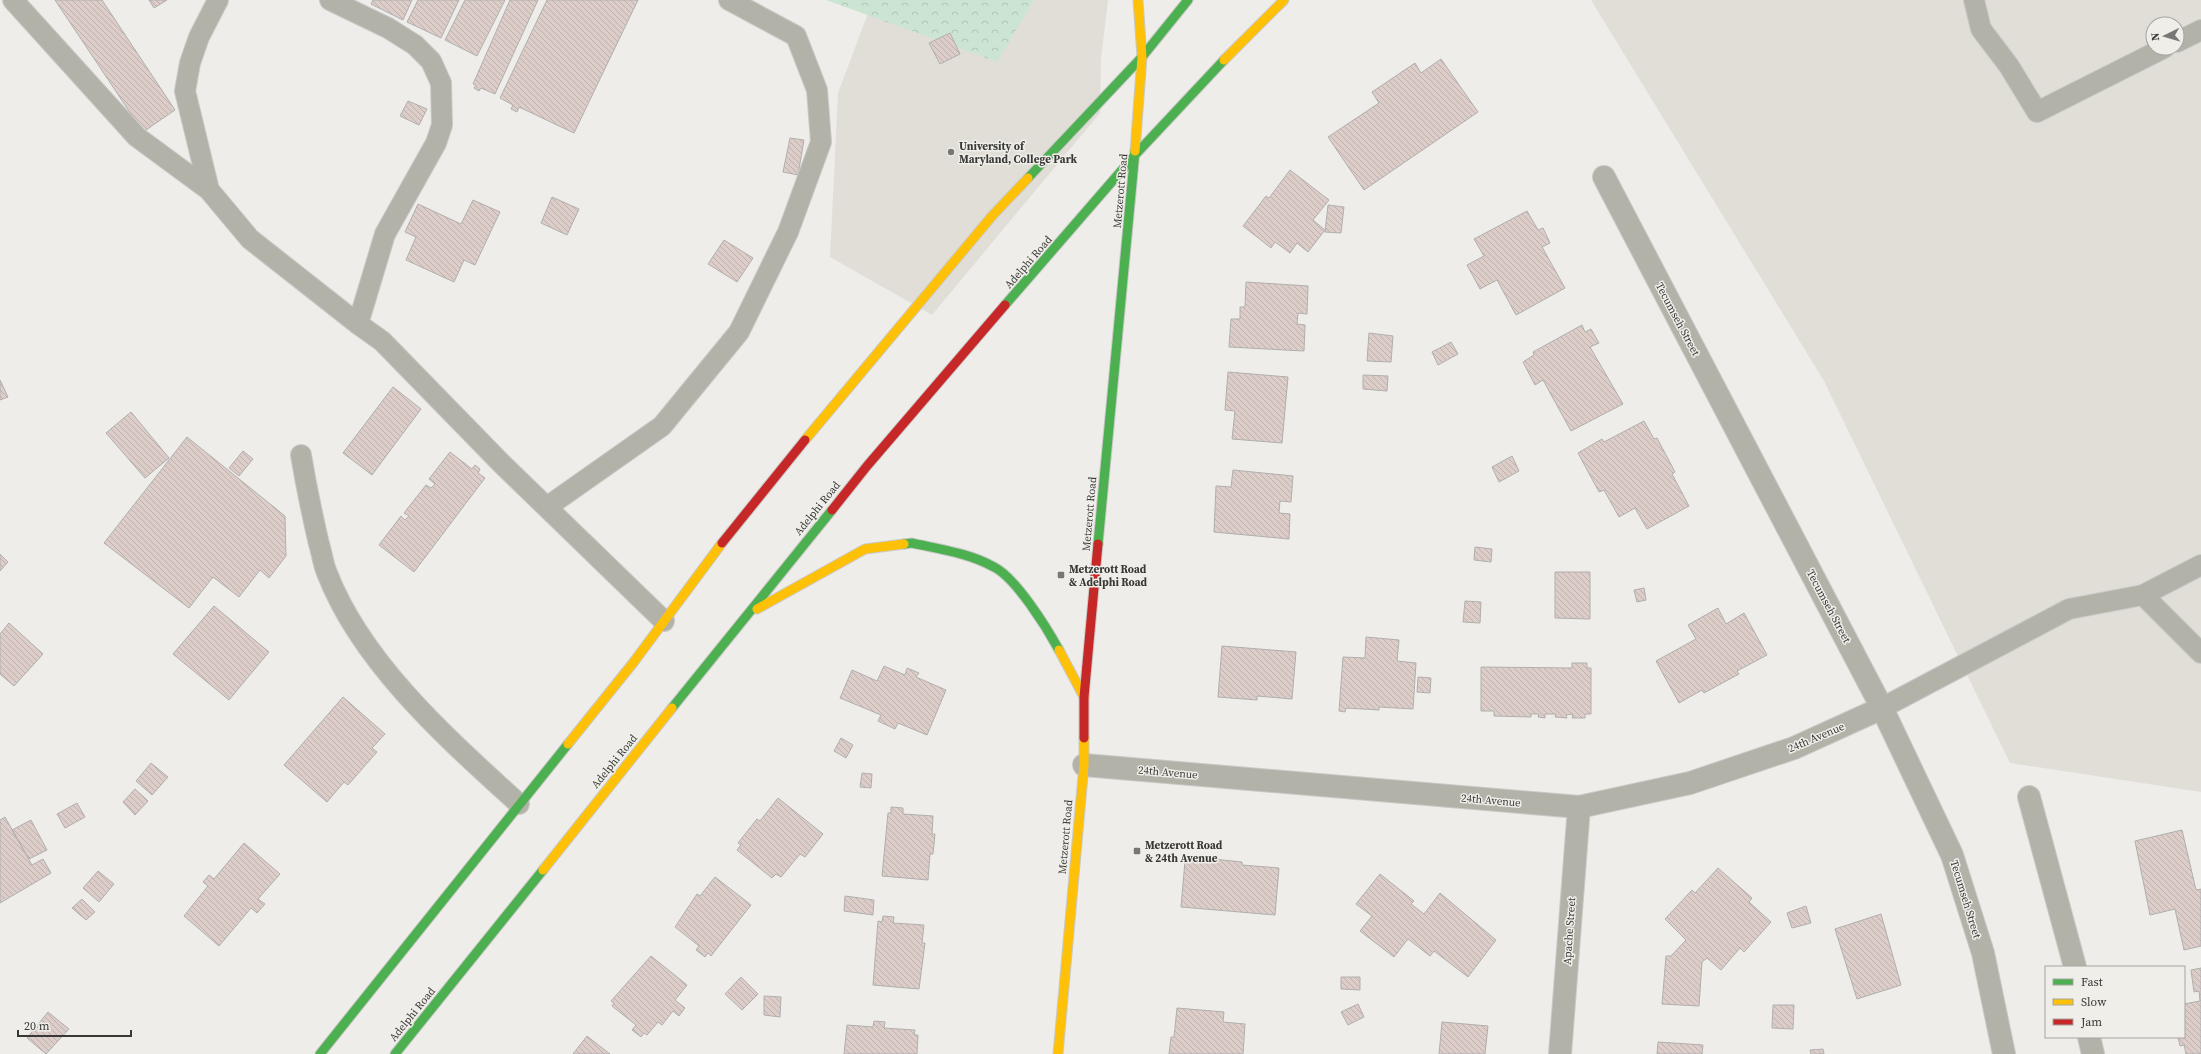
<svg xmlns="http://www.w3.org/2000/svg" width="2201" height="1054" font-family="'Source Serif 4',serif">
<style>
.built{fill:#e0ded7;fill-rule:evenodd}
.forest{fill:url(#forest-crowns)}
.building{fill:url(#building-back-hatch);stroke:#b0afae}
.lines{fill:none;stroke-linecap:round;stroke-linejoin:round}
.lane-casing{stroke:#c9c9c7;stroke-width:22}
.street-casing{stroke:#c9c9c7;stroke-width:24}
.fast-casing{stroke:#c9c9c7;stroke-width:11}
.slow-casing{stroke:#c9c9c7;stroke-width:11}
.jam-casing{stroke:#c9c9c7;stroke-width:11}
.lane{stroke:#b2b2a9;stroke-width:20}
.street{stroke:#b2b2a9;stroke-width:22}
.fast{stroke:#4caf50;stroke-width:9}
.slow{stroke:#ffc107;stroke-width:9}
.jam{stroke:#c62828;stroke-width:9}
.poi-dot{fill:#787775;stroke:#efeee9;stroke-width:1.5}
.labels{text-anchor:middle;stroke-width:3;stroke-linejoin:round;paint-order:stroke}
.poi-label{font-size:11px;font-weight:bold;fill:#383836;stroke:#efeee9;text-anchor:start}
.street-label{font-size:11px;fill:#383836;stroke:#efeee9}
</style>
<defs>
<pattern id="forest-crowns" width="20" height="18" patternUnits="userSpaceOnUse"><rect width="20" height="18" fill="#cce5d2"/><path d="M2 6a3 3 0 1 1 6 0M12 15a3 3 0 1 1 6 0" fill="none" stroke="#b0c5b5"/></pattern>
<pattern id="building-back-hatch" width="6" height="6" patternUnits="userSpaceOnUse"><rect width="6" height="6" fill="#dccdc9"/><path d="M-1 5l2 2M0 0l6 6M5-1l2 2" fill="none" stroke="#beb1ad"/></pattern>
</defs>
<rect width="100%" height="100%" fill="#eeedea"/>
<path class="built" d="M873,0H1108L1101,59L1100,113L932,315L830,257L838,93Z
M1591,0H2201V792L2010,763L1824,381ZM2153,24H2177V48H2153Z"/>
<path class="forest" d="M826,0H1034L997,62Z"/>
<path class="building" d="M55,0H102L175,110L143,132Z
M149,0H167L154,8Z
M373,0H412L403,20L371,4Z
M418,0H459L441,38L407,22Z
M465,0H505L477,56L445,40Z
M510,0H538L495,94L481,88L479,91L474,88L476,85L473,84Z
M547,0H638L574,133L519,107L517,112L511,109L513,105L500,98Z
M950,33L960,54L940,64L929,43Z
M1441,59L1478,112L1364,190L1328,137L1379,103L1372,92L1415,63L1421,73Z
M408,101L427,109L419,125L400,116Z
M790,138L804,140L798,175L783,172Z
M1290,170L1329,200L1313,220L1325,230L1308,252L1297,243L1290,253L1275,242L1271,248L1243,226L1266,196L1269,198Z
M552,197L579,209L567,235L541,223Z
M473,200L500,212L475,265L464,260L454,282L406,260L416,237L405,232L418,204L461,224Z
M1328,205L1344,207L1341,233L1325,232Z
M1527,211L1538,230L1543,228L1550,243L1542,247L1565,288L1516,315L1497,280L1480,289L1467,265L1484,256L1474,239Z
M724,240L753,258L737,282L708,264Z
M1246,282L1308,286L1307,314L1298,313L1297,324L1305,325L1304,351L1229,347L1231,319H1240V307H1245Z
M1582,325L1585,332L1591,329L1599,343L1590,347L1623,404L1571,431L1543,380L1535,385L1523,362L1534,355L1533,352Z
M1369,333L1393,336L1391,362L1367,361Z
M1451,342L1458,354L1438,365L1432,352Z
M1228,372L1288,377L1282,443L1232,439L1235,411L1225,410Z
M1363,375L1388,376L1387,391L1363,389Z
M0,380L8,397L0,400Z
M393,387L421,409L372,475L343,453Z
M131,412L169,458L145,478L106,433Z
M1644,421L1654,439L1657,438L1675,472L1672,474L1689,506L1647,529L1635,508L1619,517L1604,490L1599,492L1578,453L1602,439L1604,442Z
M187,437L285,516L286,556L269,578L260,570L239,597L213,577L189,608L104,543Z
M243,451L253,459L239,476L229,468Z
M450,452L472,469L475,465L480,469L478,473L485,478L414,572L379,545L401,516L405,520L409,516L404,513L426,485L431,488L435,484L429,479Z
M1512,456L1519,471L1499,482L1492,467Z
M1233,470L1293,476L1291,502L1280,501L1279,513L1290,514L1289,539L1214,532L1216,486L1231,487Z
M1475,547L1492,549L1491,562L1474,560Z
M0,554L8,562L0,571Z
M1555,572H1590V619L1555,618Z
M1644,588L1646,600L1637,602L1634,590Z
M1465,601L1481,602L1480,623L1463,622Z
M214,606L269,652L229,700L173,654Z
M1718,608L1726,624L1744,613L1767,655L1737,671L1739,674L1704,693L1702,690L1679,703L1656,661L1696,639L1688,625Z
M9,623L43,654L14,686L0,674V634Z
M1366,637L1399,640L1397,661L1416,663L1413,709L1379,707V710L1346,708L1345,712L1339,711L1343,657L1365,658Z
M1222,646L1296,652L1292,699L1257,696V700L1218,697Z
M1572,663H1587V668H1591V714H1585V718H1572L1573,714L1566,715L1567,718L1555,717L1556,714H1545V718L1538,717L1539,714H1531V717L1494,716V711H1481V667L1572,668Z
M884,666L905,675L907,668L919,673L916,677L946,690L927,735L898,723L895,729L878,721L881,715L840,698L852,670L877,681Z
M1418,677L1431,678L1430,693L1417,692Z
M343,697L385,734L372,748L377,752L348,785L344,782L327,802L284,765Z
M841,738L853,745L846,758L834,751Z
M151,763L168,777L152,795L136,781Z
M862,773L872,774L871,788L860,787Z
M135,789L148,801L135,815L123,802Z
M778,798L823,834L805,857L800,854L781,877L776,874L772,878L737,850L741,845L738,843L757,819L760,821Z
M77,803L85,817L65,828L57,814Z
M891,807L903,808V814L933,816L932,834H935L933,854H930L928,880L882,876L888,813H891Z
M5,817L32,865L43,859L51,873L0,903V820Z
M31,820L47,850L29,859L12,830Z
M2182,830L2196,890L2201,889V946L2184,950L2175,909L2150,915L2135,841Z
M244,843L280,874L258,899L265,904L257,913L251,908L219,946L184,916L208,886L203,882L209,875L214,879Z
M1203,858L1242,862V865L1279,868L1275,915L1181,907L1185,861L1203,863Z
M1718,868L1752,898L1749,902L1771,922L1744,952L1740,948L1721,970L1707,958L1702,962L1699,1006L1662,1004L1666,956H1671L1686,940L1665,919L1692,890L1695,893Z
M98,871L114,884L99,902L83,888Z
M1380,874L1414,901L1411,904L1424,914L1440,893L1496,940L1468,977L1434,951L1430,956L1408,939L1394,957L1360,931L1372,916L1356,904Z
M715,877L751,905L711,956L708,953L705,957L696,950L699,946L675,927L697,894L700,896Z
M845,896L874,900L873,915L844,911Z
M82,899L95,912L86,920L72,908Z
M1806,906L1811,923L1792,928L1787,913Z
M1881,914L1901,985L1857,999L1835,929Z
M883,916L894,917L893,923L924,925L922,943H925L919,989L873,985L878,921L882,922Z
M651,956L687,985L675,1000L685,1008L679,1016L673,1011L662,1025L658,1022L647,1035L644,1033L641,1037L632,1030L636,1025L612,1006L614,1003L611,1001Z
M2201,968V1054H2186L2184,1045L2180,1046L2178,1037H2184V1004L2200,1001L2199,991L2194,992L2191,970Z
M741,977L758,994L742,1010L725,994Z
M1341,977H1360V990L1341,989Z
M764,996L781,997L780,1017L764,1015Z
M1358,1004L1364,1017L1348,1025L1341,1012Z
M1773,1005H1794L1793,1029L1772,1028Z
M1177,1008L1224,1012L1223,1022L1245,1024L1243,1054H1169L1171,1037H1174Z
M48,1012L69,1029L46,1054L27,1038Z
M874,1021L885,1022L884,1028L915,1030L914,1035H918L917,1054H844L847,1025L873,1027Z
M1442,1022L1488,1026L1485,1054H1439Z
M587,1036L610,1054H573Z
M1658,1042L1703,1045L1702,1054H1657Z
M1823,1049L1824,1054H1811L1810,1050Z"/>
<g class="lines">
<defs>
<path id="lane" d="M13,0L137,137L209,190
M218,0L199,37L190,63L185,91L209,190L250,239L358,324
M330,0L388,28L415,45L431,61L441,83L442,125L436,143L385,234L358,324L382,341L503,465L664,621
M1974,0L1981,29L2009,66L2037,112L2164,48
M2177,42L2201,30
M301,455C306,485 312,514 319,544C322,553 323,564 327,573C362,664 449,740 519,804
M547,507L662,426L739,332L788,232L821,142L817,90L796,36L729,0
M2143,595L2201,653
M1882,708L2069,609L2143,595L2201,565"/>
<path id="street" d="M1604,177L1882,708L1952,855L1983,953L2004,1054
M1084,765L1579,807L1690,783L1794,748L1882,708
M2029,797L2075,967
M2089,1037L2093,1054
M1560,1054L1579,807"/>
<path id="fast" d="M1028,178L1142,57L1188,0
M1005,305L1135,155L1224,60
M904,544L912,543C939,549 969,553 994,567C1016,578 1047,628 1059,650
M1098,544L1135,151
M672,708L832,510
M320,1054L568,744
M395,1054L543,870"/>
<path id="slow" d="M1224,60L1284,0
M1135,151L1142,57L1138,0
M805,440L992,216L1028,178
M757,609L865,549L904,544
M1059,650L1084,697
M568,744L633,663L722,543
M543,870L672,708
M1058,1054L1084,765V738"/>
<path id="jam" d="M832,510L867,466L1005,305
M722,543L805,440
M1084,738V697L1098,544"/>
</defs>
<use href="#lane" class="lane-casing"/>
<use href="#street" class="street-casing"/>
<use href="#fast" class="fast-casing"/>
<use href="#slow" class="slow-casing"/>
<use href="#jam" class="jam-casing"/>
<use href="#lane" class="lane"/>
<use href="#street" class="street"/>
<use href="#fast" class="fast"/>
<use href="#slow" class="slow"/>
<use href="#jam" class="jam"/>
</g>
<g class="poi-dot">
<circle cx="951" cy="152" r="4"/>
<rect x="1057" y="571" width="8" height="8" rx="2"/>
<rect x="1133" y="847" width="8" height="8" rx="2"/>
</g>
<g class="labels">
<g class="poi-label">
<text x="959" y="150">University of<tspan x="959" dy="13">Maryland, College Park</tspan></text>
<text x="1069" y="573">Metzerott Road<tspan x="1069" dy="13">&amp; Adelphi Road</tspan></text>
<text x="1145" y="849">Metzerott Road<tspan x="1145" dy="13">&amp; 24th Avenue</tspan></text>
</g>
<g class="street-label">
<text transform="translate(1120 191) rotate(-85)" y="4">Metzerott Road</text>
<text transform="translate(1028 262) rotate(-49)" y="4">Adelphi Road</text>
<text transform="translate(1678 319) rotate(62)" y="4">Tecumseh Street</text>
<text transform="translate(817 508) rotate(-51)" y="4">Adelphi Road</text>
<text transform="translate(1089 514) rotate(-85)" y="4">Metzerott Road</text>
<text transform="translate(1829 606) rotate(62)" y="4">Tecumseh Street</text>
<text transform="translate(1816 737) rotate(-23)" y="4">24th Avenue</text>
<text transform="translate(614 761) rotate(-51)" y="4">Adelphi Road</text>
<text transform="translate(1168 772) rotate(5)" y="4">24th Avenue</text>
<text transform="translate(1491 800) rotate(5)" y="4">24th Avenue</text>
<text transform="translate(1065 837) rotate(-85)" y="4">Metzerott Road</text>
<text transform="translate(1966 899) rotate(73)" y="4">Tecumseh Street</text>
<text transform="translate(1569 931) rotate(-86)" y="4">Apache Street</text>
<text transform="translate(412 1014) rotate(-51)" y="4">Adelphi Road</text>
</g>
</g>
<rect x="2045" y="966" width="140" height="72" fill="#efeee9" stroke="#a6a5a1"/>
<rect x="2053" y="979" width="20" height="6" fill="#4caf50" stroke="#a6a5a1"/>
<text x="2081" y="986" font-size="12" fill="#383836">Fast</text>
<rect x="2053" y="999" width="20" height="6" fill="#ffc107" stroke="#a6a5a1"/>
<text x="2081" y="1006" font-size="12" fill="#383836">Slow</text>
<rect x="2053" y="1019" width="20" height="6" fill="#c62828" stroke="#a6a5a1"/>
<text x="2081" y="1026" font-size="12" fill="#383836">Jam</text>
<g transform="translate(2165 36) rotate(265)"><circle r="19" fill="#efeee9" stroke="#a6a5a1"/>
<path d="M0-3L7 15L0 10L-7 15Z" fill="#787775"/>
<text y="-6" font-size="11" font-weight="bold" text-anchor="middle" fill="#383836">N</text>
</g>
<path d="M18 1030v6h113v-6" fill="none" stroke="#383836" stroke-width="2"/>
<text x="24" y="1030" font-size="12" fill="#383836" stroke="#efeee9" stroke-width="3" paint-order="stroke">20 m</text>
</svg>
